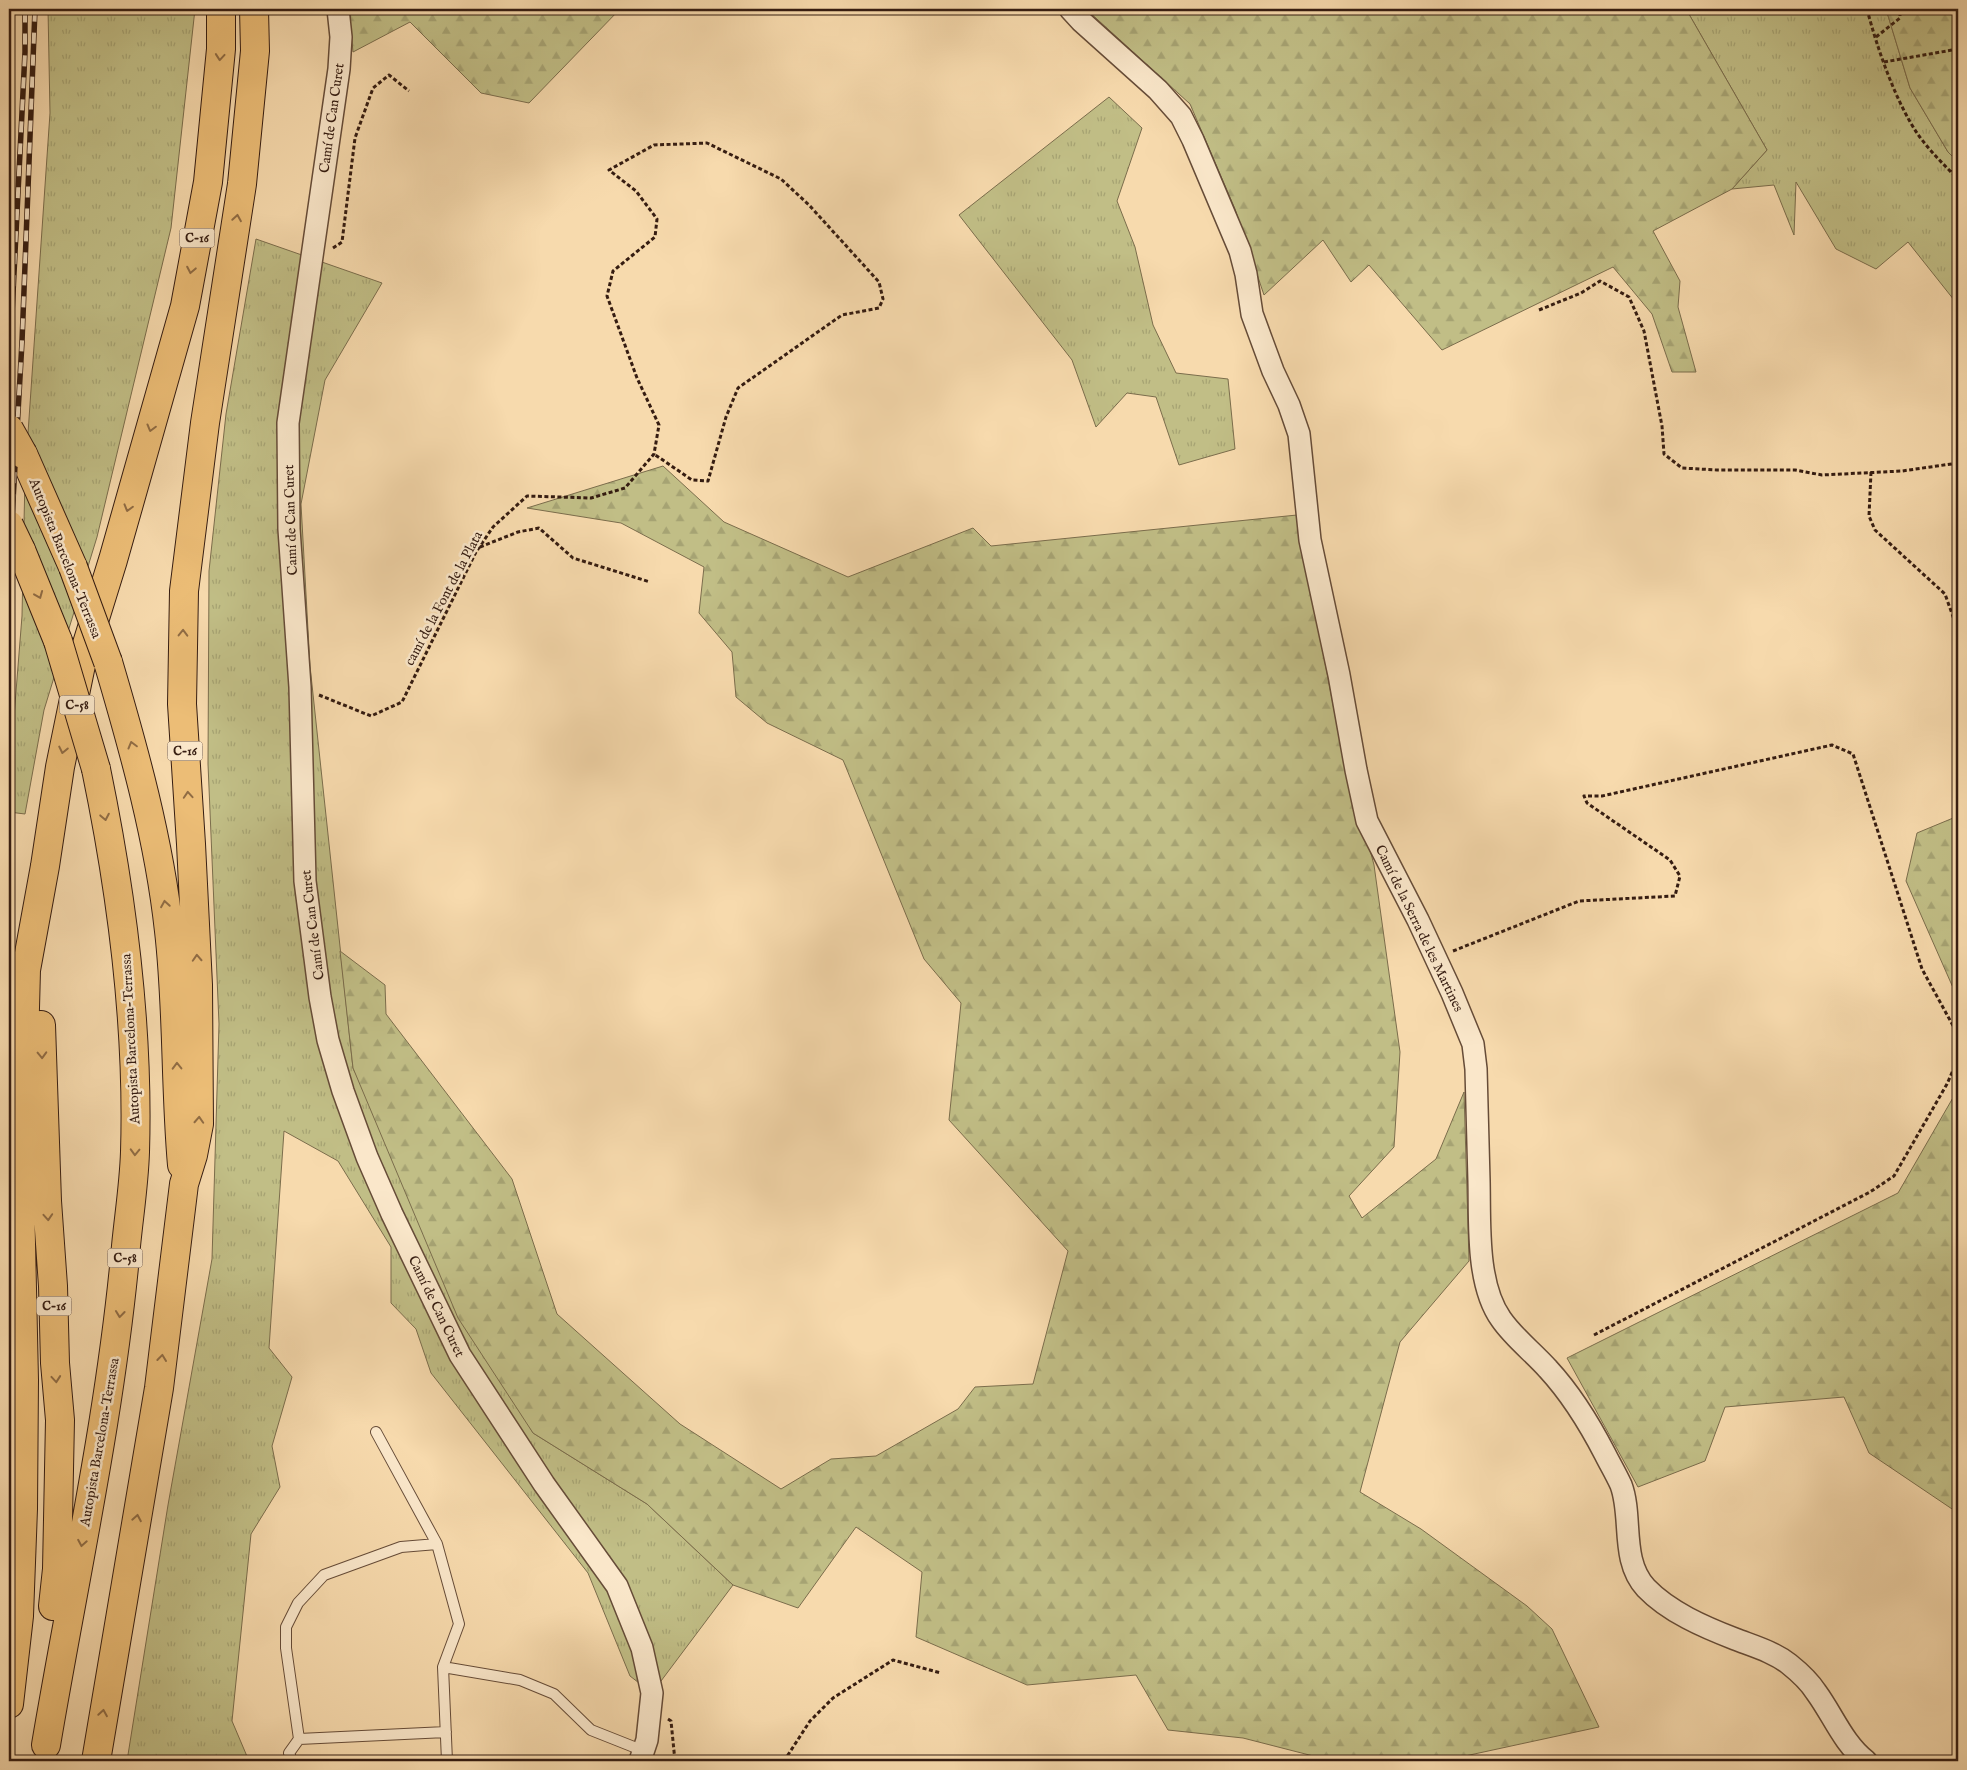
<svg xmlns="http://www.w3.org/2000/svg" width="1967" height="1770" font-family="'IM FELL English',serif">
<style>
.grass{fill:url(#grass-tufts);stroke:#7b6d4c}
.forest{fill:url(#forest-firs);stroke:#7b6d4c}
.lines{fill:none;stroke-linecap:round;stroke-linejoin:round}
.service-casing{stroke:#664c38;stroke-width:12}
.minor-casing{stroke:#664c38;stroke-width:24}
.motorway-casing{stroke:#351c11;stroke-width:30}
.path{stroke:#351c11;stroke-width:3;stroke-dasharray:4 2.5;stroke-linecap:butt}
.service{stroke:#fae7ca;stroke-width:10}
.minor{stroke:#fae7ca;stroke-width:21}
.motorway{stroke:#ecbd76;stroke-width:28}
.rail-casing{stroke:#351c11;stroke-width:5.5}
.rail{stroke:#fae7ca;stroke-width:4;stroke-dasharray:11;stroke-linecap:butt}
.motorway-bridge-casing{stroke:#351c11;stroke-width:30;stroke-linecap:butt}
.motorway-bridge{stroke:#ecbd76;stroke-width:28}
.oneway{stroke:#906c44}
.labels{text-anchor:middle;stroke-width:5;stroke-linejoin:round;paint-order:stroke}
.shield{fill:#fae7ca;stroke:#705948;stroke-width:1}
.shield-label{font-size:12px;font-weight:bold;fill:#351c11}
.street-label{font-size:14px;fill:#351c11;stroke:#fae7ca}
</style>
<defs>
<pattern id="grass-tufts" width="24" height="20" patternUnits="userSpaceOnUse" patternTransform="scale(1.25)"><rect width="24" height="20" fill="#c1be86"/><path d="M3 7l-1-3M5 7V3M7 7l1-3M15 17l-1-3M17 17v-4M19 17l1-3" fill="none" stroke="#a6a373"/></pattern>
<pattern id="forest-firs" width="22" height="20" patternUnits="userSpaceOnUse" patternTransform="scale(1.25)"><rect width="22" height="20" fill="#c1be86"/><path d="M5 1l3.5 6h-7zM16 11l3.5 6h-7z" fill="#a6a373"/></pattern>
</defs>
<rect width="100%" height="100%" fill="#f7daad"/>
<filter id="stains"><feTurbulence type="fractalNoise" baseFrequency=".004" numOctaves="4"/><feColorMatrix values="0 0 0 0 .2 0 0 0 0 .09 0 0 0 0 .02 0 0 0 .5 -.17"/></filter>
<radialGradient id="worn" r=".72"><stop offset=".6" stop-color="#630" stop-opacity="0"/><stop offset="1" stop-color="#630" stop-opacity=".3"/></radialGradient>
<path class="grass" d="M48,9H195L171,228L97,537L44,710L25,814L9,812V780L22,616L25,477L50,113Z
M1686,9H1886L1910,88L1948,152L1958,162V305L1908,242L1876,269L1836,249L1796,182L1794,235L1774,185L1732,189L1767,150Z
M1109,97L1142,128L1117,201L1135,247L1153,325L1176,373L1228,379L1235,449L1179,465L1156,397L1127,393L1096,427L1072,360L959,215Z
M256,239L382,283L325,380L301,504L310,666L353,1068L533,1433L647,1504L733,1585L652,1693L630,1676L588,1573L431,1373L416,1329L391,1303V1247L338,1161L284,1131L269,1348L292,1377L272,1446L280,1487L251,1534L232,1721L249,1761H127L168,1505L212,1259L219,1024L208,764L209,571L226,414Z"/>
<path class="forest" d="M349,9H620L529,103L481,93L410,22L353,52Z
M1086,9H1686L1767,150L1732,189L1653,231L1680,281L1678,307L1696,372H1672L1652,314L1613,267L1442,350L1369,265L1351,282L1323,240L1264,295L1235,209L1190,104Z
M1886,9H1958V162L1948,152L1910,88Z
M663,466L724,522L848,577L973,528L991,546L1297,515L1336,720L1374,865L1400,1052L1394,1147L1349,1196L1362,1218L1436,1159L1464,1092L1469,1261L1400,1342L1360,1492L1421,1529L1527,1606L1552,1629L1599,1727L1442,1761L1321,1758L1243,1738L1168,1730L1136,1675L1027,1685L916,1637L922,1572L856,1527L798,1608L733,1585L647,1504L533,1433L458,1318L353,1068L340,951L385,985L386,1014L512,1179L557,1314L680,1424L781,1489L831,1459L876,1456L958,1409L975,1387L1033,1384L1068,1251L949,1120L961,1003L924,959L843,760L767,723L736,697L732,652L699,613L704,567L621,523L527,508Z
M1958,816V999L1906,881L1917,833Z
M1958,1089V1513L1869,1453L1844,1397L1725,1407L1705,1461L1638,1487L1567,1358L1898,1193Z"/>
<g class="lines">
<defs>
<path id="service" d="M376,1432L437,1544
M299,1739L286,1648V1627L298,1603L324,1575L401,1547L437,1544L459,1624L443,1667
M292,1761L289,1753L299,1739L446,1732
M447,1761L443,1667L520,1680L554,1694L591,1730L644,1751"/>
<path id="minor" d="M338,9L341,37L339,69L288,423L289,529L300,687L305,881L320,997L328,1040L343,1091L367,1157L392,1214L460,1355L544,1484L617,1586L642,1648L652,1693L647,1740L640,1761
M1070,9L1081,21L1158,90L1181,116L1193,140L1240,251L1246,274L1252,314L1273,371L1289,405L1299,434L1310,540L1339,675L1356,770L1367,821L1418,920L1452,993L1473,1044L1476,1069C1477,1107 1478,1144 1479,1181C1480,1222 1476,1284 1501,1319C1514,1338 1533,1352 1548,1369C1572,1395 1589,1423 1605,1454C1610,1464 1616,1474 1621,1485C1633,1517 1620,1560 1646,1588C1669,1612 1704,1627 1735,1639C1753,1646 1774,1652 1789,1664C1799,1672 1809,1681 1816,1692C1833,1715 1843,1743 1866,1761"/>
<path id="motorway" d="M23,454L73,567
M21,550L58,641
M108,662C134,750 159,839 169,931C178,1009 175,1087 182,1165
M41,1025L47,1201L53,1286L55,1363L60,1420L57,1569L53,1606
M9,1704L19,1616L23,1509L24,1380L20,1197L26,970L45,866L60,767L82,660L113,560L185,306L208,182L221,49V9
M46,1745C74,1579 111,1414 126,1246C129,1215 134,1184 135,1152C139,1023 122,895 96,769
M96,1761L159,1388L184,1184L193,1155L199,1124L198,985L191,844L182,704L184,591L205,423L242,184L255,51L254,9"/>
</defs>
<use href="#service" class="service-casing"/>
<use href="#minor" class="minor-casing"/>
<use href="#motorway" class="motorway-casing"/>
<path class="path" d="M1867,9C1877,48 1896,103 1919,136C1931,152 1944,165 1958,179
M1876,37L1900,18V9
M1884,62L1958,49
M1952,172L1958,166
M333,248L342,242L355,138L373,88L389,75L409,91
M1539,310L1581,293L1600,281L1629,297L1644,331L1662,426L1664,454L1682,468L1717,470H1795L1822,475L1902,471L1958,463
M1871,472L1869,516L1875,530L1945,594L1956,625
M480,547L518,532L539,528L573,558L650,582
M319,695L371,716L402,702L476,552L493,527L527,496L591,498L625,488L654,454L659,425L637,378L607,296L613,271L655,237L657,219L636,191L609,170L654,145L707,143L781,179L809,205L879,282L883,299L879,308L842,315L738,388L726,417L708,481L692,480L654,454
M1453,951L1579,901L1675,896L1680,876L1670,860L1587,803L1584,796H1602L1832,745L1853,754L1922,969L1957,1033L1958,1050
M1594,1335L1870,1192L1894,1176L1947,1084L1958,1059
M668,1719L671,1721L675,1761
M784,1761L810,1721L833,1698L893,1660L941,1673"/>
<use href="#service" class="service"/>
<use href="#minor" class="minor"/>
<use href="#motorway" class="motorway"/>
<defs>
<path id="rail" d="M9,374L25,52V9
M9,571L22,342L35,9"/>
</defs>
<use href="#rail" class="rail-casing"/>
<use href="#rail" class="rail"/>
<defs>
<path id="motorway-bridge" d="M9,429L23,454
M9,525L21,550
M73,567L108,662
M58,641L96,769"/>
</defs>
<use href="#motorway-bridge" class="motorway-bridge-casing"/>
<use href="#motorway-bridge" class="motorway-bridge"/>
</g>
<defs><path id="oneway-chevron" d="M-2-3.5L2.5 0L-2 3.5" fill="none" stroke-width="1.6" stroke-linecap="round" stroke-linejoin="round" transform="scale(1.25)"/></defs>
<g class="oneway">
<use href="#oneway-chevron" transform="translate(220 57) rotate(95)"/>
<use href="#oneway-chevron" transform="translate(237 218) rotate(-81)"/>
<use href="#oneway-chevron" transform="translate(191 270) rotate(101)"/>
<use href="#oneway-chevron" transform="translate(151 428) rotate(105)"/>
<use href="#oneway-chevron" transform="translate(128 508) rotate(106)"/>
<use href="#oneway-chevron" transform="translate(39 595) rotate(68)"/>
<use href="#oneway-chevron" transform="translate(183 633) rotate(-89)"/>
<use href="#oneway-chevron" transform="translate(132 745) rotate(-105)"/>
<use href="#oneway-chevron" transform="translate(63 750) rotate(102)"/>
<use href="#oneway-chevron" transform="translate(188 795) rotate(-94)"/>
<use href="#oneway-chevron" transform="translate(105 817) rotate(79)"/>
<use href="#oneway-chevron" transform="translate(165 904) rotate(-99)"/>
<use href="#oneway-chevron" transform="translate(197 958) rotate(-93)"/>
<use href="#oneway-chevron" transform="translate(42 1055) rotate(88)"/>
<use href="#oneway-chevron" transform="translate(177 1066) rotate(-91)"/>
<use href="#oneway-chevron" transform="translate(199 1120) rotate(-87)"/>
<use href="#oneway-chevron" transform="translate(135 1152) rotate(92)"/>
<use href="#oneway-chevron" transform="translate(48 1217) rotate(86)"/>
<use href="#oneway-chevron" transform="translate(120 1314) rotate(96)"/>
<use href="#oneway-chevron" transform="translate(162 1358) rotate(-83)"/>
<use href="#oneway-chevron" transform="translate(56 1379) rotate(85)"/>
<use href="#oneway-chevron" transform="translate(137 1518) rotate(-80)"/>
<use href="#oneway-chevron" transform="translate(82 1543) rotate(100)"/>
<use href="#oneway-chevron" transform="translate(103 1713) rotate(-81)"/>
</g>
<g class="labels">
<g class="shield">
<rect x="179.5" y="228.5" width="35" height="19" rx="4"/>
<rect x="59.5" y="695.5" width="35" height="19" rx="4"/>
<rect x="167.5" y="741.5" width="35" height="19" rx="4"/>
<rect x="107.5" y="1248.5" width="35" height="19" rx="4"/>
<rect x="36.5" y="1296.5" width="35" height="19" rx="4"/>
</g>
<g class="shield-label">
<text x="197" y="242">C-16</text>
<text x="77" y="709">C-58</text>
<text x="185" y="755">C-16</text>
<text x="125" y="1262">C-58</text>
<text x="54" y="1310">C-16</text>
</g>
<g class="street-label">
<text transform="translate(331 118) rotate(-82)" y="5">Camí de Can Curet</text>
<text transform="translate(290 520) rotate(-92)" y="5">Camí de Can Curet</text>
<text transform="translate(66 558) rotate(68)" y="5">Autopista Barcelona-Terrassa</text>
<text transform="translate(443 598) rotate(-62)" y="5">camí de la Font de la Plata</text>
<text transform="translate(312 925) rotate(-97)" y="5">Camí de Can Curet</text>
<text transform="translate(1420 928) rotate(64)" y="5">Camí de la Serra de les Martines</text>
<text transform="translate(130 1039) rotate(-93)" y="5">Autopista Barcelona-Terrassa</text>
<text transform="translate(437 1306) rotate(64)" y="5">Camí de Can Curet</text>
<text transform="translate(99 1442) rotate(-80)" y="5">Autopista Barcelona-Terrassa</text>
</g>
</g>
<rect width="1967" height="1770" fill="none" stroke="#f7daad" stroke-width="30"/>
<rect x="10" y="10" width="1947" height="1750" fill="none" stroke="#351c11" stroke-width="2.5"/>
<rect x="15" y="15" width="1937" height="1740" fill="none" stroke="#351c11"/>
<rect width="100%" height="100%" filter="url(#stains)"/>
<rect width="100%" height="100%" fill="url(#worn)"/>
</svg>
